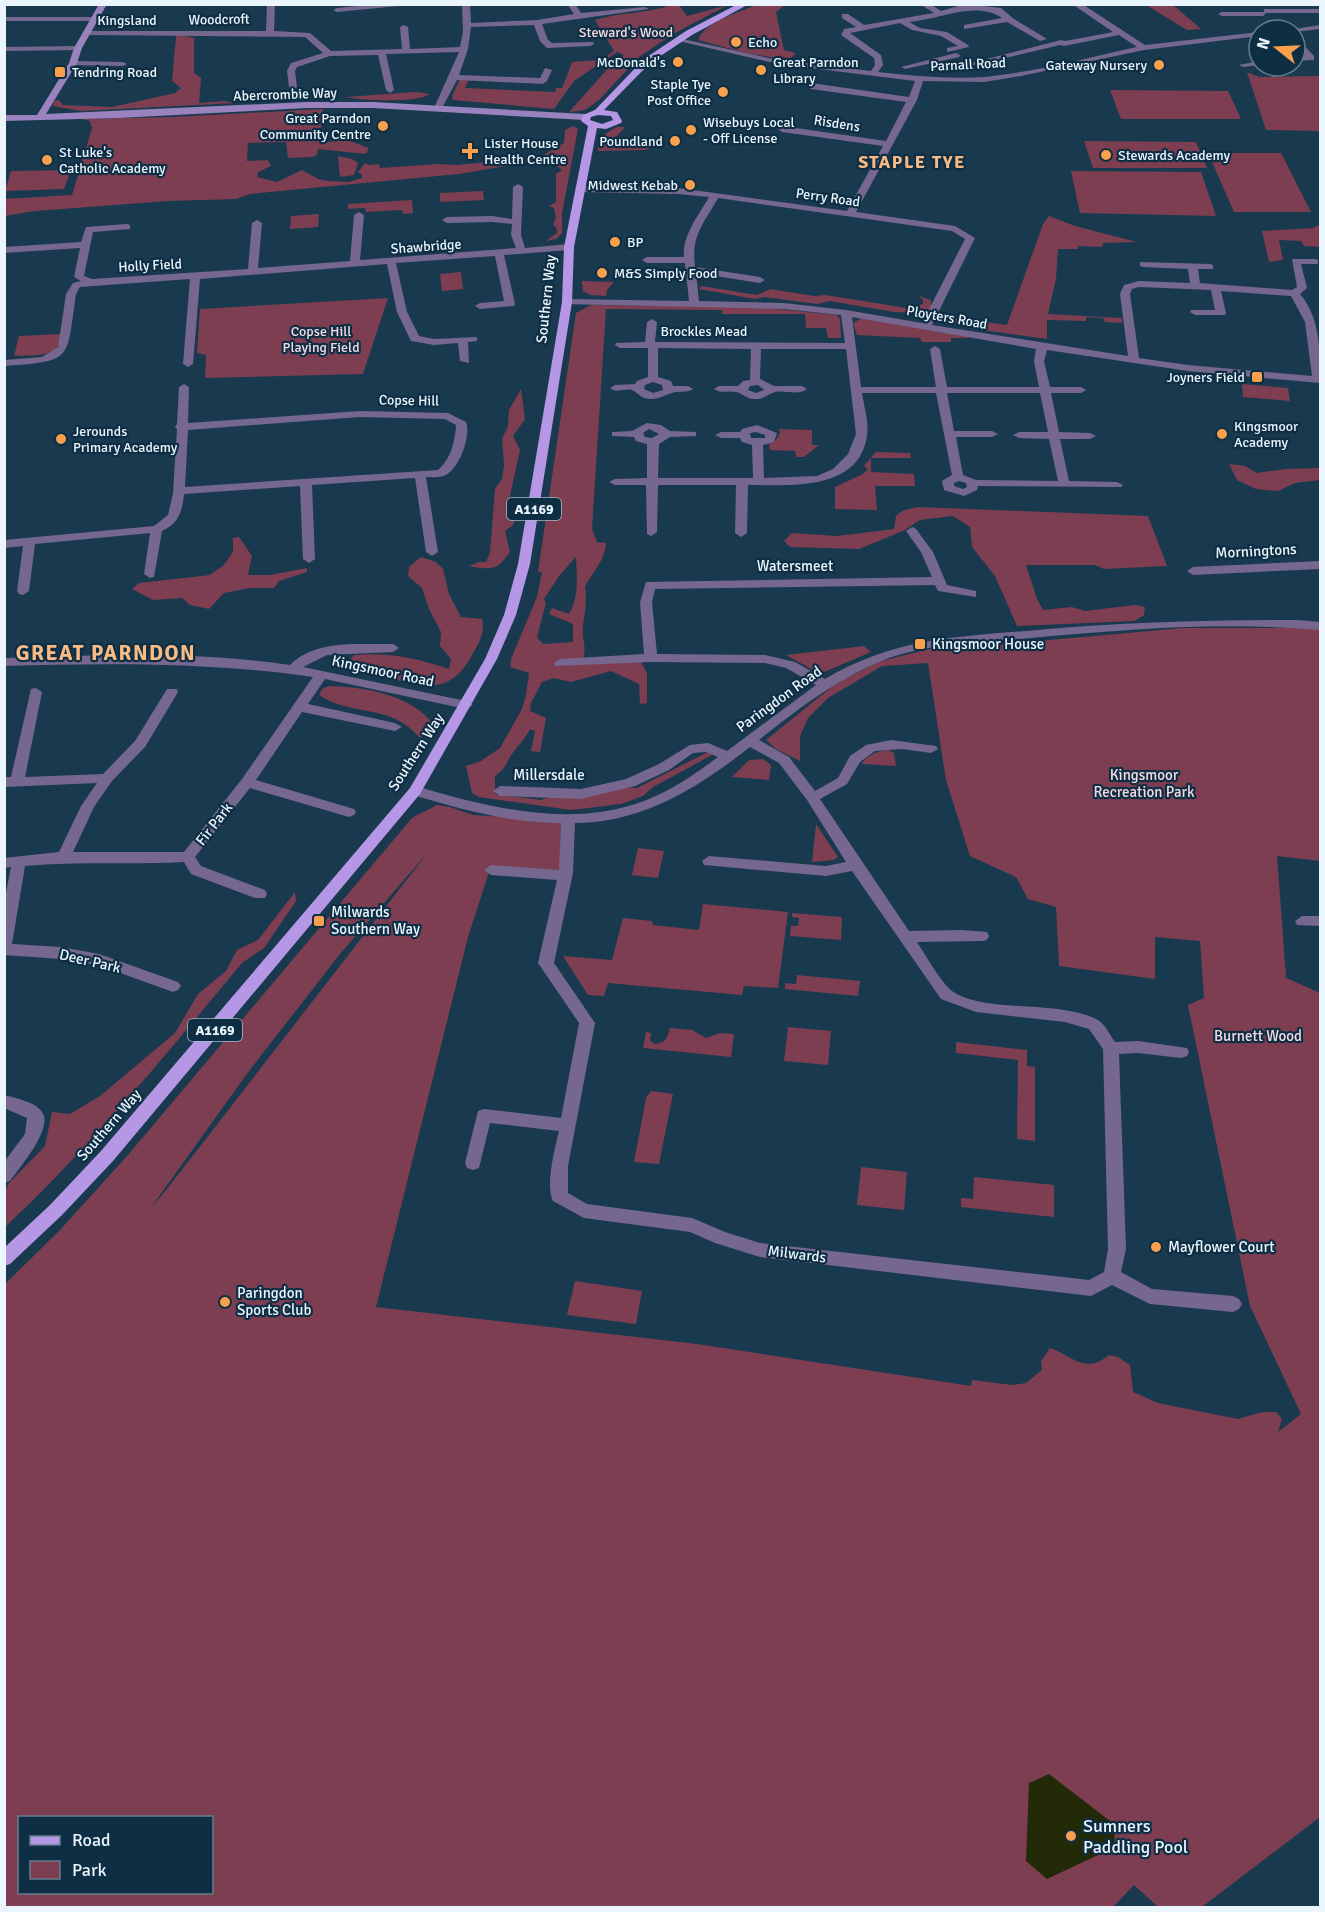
<svg xmlns="http://www.w3.org/2000/svg" width="1325" height="1912" font-family="Signika,sans-serif">
<style>
.green{fill:#7d3e52;fill-rule:evenodd}
.water{fill:#222a08}
.lines{fill:none;stroke-linecap:round;stroke-linejoin:round}
.street{fill:#76678e;fill-rule:evenodd}
.secondary{fill:#9a82bf;fill-rule:evenodd}
.primary{fill:#b597e5;fill-rule:evenodd}
.poi-dot{fill:#f9a04c;stroke:#0e2e44;stroke-width:2}
.labels{text-anchor:middle;stroke-width:4.5;stroke-linejoin:round;paint-order:stroke}
.far-street-label{font-size:14px;fill:#eaf5fd;stroke:#0e2e44}
.far-park-label{font-size:14px;fill:#f7dae1;stroke:#0e2e44}
.far-poi-label{font-size:14px;fill:#eaf5fd;stroke:#0e2e44;text-anchor:start}
.shield{fill:#0e2e44;stroke:#a8b9c6;stroke-width:1.5}
.shield-label{font-size:14px;font-weight:bold;fill:#eaf5fd}
.street-label{font-size:15px;fill:#eaf5fd;stroke:#0e2e44}
.poi-label{font-size:15px;fill:#eaf5fd;stroke:#0e2e44;text-anchor:start}
.park-label{font-size:15px;fill:#f7dae1;stroke:#0e2e44}
.far-district-label{font-size:18px;font-weight:bold;letter-spacing:1.5px;fill:#f9bb85;stroke:#0e2e44}
.near-poi-label{font-size:18px;fill:#eaf5fd;stroke:#0e2e44;text-anchor:start}
.district-label{font-size:21px;font-weight:bold;letter-spacing:1.5px;fill:#f9bb85;stroke:#0e2e44}
</style>
<rect width="100%" height="100%" fill="#19394f"/>
<path class="green" d="M671,5H679L687,16L728,5L673,34L639,57L599,100L585,110L569,112L611,65L624,55L617,52L574,81L554,109L453,100L452,96L460,79H469L465,88L555,92L556,88H562L572,62L600,60L614,51L595,20C620,12 646,14 671,5Z
M756,5H785L776,12L784,50L796,53L789,60L746,53L698,40C704,22 738,13 756,5Z
M1146,5H1173L1201,29L1187,30Z
M180,35L194,38V73L201,78L199,103L224,101L235,103L81,111L53,106L54,101L59,100L63,105L112,107L175,93L181,88L172,81L176,36Z
M1247,72L1259,77L1320,76V131L1266,130Z
M1110,90L1228,91L1241,119H1121Z
M416,92L430,94C417,103 364,101 346,97Z
M323,109L319,143L347,140L369,148L366,154L318,149L317,155L312,157L288,158L286,142L248,143L247,161L268,160L271,166L258,172L257,177L277,182L302,170L318,179L328,181L349,182L362,178V175L358,172L365,163L369,165L379,164L380,168L438,164L457,165L540,157L564,143L565,130L573,126L578,129L562,213V233L556,239L546,241L557,233V229L553,224L556,218L554,208L549,206L556,202V174L562,170L549,161L540,160L459,174L250,194L236,199L168,201L35,211L5,216L4,199L72,195L92,128L90,121L82,119L172,117Z
M617,127H625L614,139L655,146L645,150L598,151C597,137 606,133 617,127Z
M1084,141L1196,142L1207,168H1093Z
M1208,153H1281L1311,212H1234Z
M338,156L352,159L358,163L354,175L340,177Z
M71,170L64,189L5,191L11,171Z
M1071,171L1201,172L1216,216L1080,213Z
M483,191L484,200L440,202V193Z
M412,200L413,213L403,214L402,210L366,212L365,208L348,209V204Z
M319,214L318,227L290,229L291,216Z
M1049,216L1075,226L1137,242L1103,243L1102,247L1078,246V249H1058L1056,279L1048,314L1122,318V323L1105,322L1103,318L1086,317V321L1047,320V339L968,328L945,320L944,316L1007,325L1043,224Z
M1316,226H1320V247L1304,246L1301,241L1279,240L1283,260L1269,262L1262,231L1314,228Z
M461,272L463,289L442,291L440,274Z
M582,281L614,282L607,290L606,296L590,295L583,291Z
M701,286L757,295L770,289L814,296L825,295L907,308L923,304V300L919,296L931,300V307L926,313L894,312L830,301L817,304L764,297L755,299L699,289Z
M388,298L363,374L205,378L206,355L197,353L200,309Z
M591,305L757,307L837,315L840,319L841,338H828L826,328H806L805,314H722V310L606,309L592,529L597,542L606,543C605,561 593,571 585,587C587,603 585,610 583,626C581,642 589,648 581,664L641,662L647,673V703L640,704L639,684L611,671L571,682L554,678L542,682L531,703L530,711L546,718L540,752L531,751L535,731L530,729C525,740 516,747 510,757C505,766 504,770 495,776V794L541,800L555,795L623,787L637,788L708,752L712,755L653,787L643,796L621,804L571,810L479,797L472,793L466,766L481,761L500,748L522,709L526,695L529,673L510,667L511,659L537,597L542,572H538L576,313ZM576,557C577,576 579,598 569,614L552,608L549,614L573,624V642L543,644L537,637L546,603L544,599L559,576Z
M862,318L968,336L969,338H951V342H922L920,338L857,335L853,323Z
M60,334C64,359 30,355 14,356L19,336Z
M1242,384L1288,388L1290,401L1243,397Z
M521,389L525,419L513,436L520,450L507,509L516,517L513,525L505,531L510,552C497,571 491,570 469,566L479,562H486L490,553L495,489L502,479L504,465L502,439L508,426L509,410Z
M779,429L812,430V445H819L804,457H796L795,451L770,450L769,443L776,440L780,433Z
M876,452L910,453L911,458H871V472L914,474L915,486H875L877,510L835,509V487L863,474L868,469L864,466Z
M1229,464L1245,466L1257,473L1285,469L1320,468V480L1295,483L1278,491L1256,489L1237,480Z
M917,507L1148,516L1167,566L1104,569L1095,565H1026L1037,599L1043,610L1072,607L1085,611L1135,605L1145,607L1144,615L1134,621L1017,626L995,576L972,547L970,527L953,516L920,520L903,531L859,549L790,547L784,541L792,533L837,536L894,529L896,516L902,511Z
M239,537L252,556L248,575H270L307,568V572L279,581L274,588H250L224,593L209,609L190,605L182,598L153,600L132,589L139,583L210,575L224,565L233,552V538Z
M421,557L436,562L443,569L449,594L461,617L482,619C485,632 480,642 473,653C466,666 457,680 441,684C419,690 368,672 347,663L354,655C388,652 417,658 449,669L451,659L440,646L441,632L429,609L422,588L408,576L409,567Z
M1183,628H1320V861L1277,856L1286,977L1282,976L1320,993V1817L1202,1907H1158L1134,1885L1112,1908H5V1284L59,1231L128,1155L412,818C420,812 431,810 436,805L450,807L473,815L561,821L560,878L489,872L468,937L376,1307L697,1344L971,1386L972,1380L1012,1385L1026,1383L1042,1370L1041,1361L1050,1348C1073,1356 1085,1375 1109,1355L1118,1357L1130,1365L1133,1392L1158,1403L1238,1419L1262,1412H1276L1282,1419L1278,1432L1301,1414L1250,1306L1188,1005L1204,998L1200,941L1155,937V979L1059,966L1056,907L1028,899L1016,877L970,856L946,780L928,663L882,666L828,698L808,718L800,736V761L776,749L766,740L838,682L881,661L938,647L963,645L961,648ZM429,851L167,1189L150,1209L249,1071L340,954ZM20,1818H212V1892H20Z
M864,646L871,652L824,672L815,671L786,655Z
M330,686C365,687 412,695 434,725L420,738C391,703 352,717 319,695L323,688Z
M888,750L894,753L896,766L862,764C866,755 878,751 888,750Z
M763,759L771,765L769,780L732,777L749,760Z
M816,824L838,857L834,860L812,862Z
M638,848L664,851L658,878L632,875Z
M295,892L296,901L264,948L242,963C166,1054 92,1146 5,1227V1194L8,1184L45,1146L52,1112L70,1114L100,1096L175,1033L198,994L226,971L237,950L258,940Z
M703,904L788,912L778,988L744,986L742,995L608,983L604,996L588,995L563,956L612,960L623,918L652,921L653,925L699,930Z
M792,913L842,917L841,940L790,936L791,926H798L799,918L792,917Z
M797,975L860,981L858,996L785,989V983L796,984Z
M788,1027L831,1031L828,1065L784,1061Z
M670,1028L692,1030L706,1038L720,1033L734,1034L731,1057L643,1048L646,1032L651,1033L650,1040L654,1044C666,1043 667,1038 670,1028Z
M956,1042L1027,1050V1066L1035,1067V1141L1017,1139L1018,1060L956,1053Z
M651,1091L673,1094L659,1164L634,1162L646,1098Z
M861,1167L907,1172L904,1210L857,1205Z
M974,1177L1054,1185V1217L961,1207V1198L973,1199Z
M575,1281L642,1291L636,1324L567,1315Z"/>
<path class="water" d="M1049,1774L1114,1824L1115,1847L1047,1879L1026,1861L1029,1783Z"/>
<g class="lines">
<path class="street" d="M267,4H275L274,31L310,33L331,51L402,49L400,27L404,25L408,27L410,49L460,47L463,32L462,4H470L471,23L537,20L574,14L567,4H575L581,13L645,7L649,9L542,24L548,40L552,43L593,42L594,44L590,46L547,48L540,41L534,25L471,27L468,49L459,75L540,78L545,68L552,70L547,81L543,84L457,80L442,108L438,111L434,108L459,52L386,54L394,90L390,93L386,90L378,55L330,56L297,67L295,71L297,87L293,90L289,87L287,71L291,63L323,53L305,37L87,35L83,33L87,31H266Z
M378,4H419L337,12L333,10L337,8Z
M920,4H930L941,11L965,4L1001,8L1014,19L1047,39L1040,41L1007,22L964,29V25L1002,18C977,0 938,20 909,22L920,28L947,32L968,45L969,47L947,52V48L958,46L941,36L912,30L900,23L850,33L881,55L883,65L878,72C913,76 949,79 984,77C1035,72 1087,58 1137,47L1119,35L1064,46L1060,45L971,66L967,64L1061,40L1065,41L1113,32L1072,4H1082L1145,45L1259,32V36L1144,50L1021,76L984,82L923,81L917,100L856,212L955,226L975,238L932,325L1128,356L1120,294L1124,285L1139,281L1190,283L1188,269L1143,267L1140,266V262L1210,264L1213,265V269H1198L1200,283L1292,290L1297,287L1292,259H1315L1318,260V264H1301L1307,288L1300,294C1321,319 1320,352 1320,383L1188,371L1047,350L1044,361L1050,387H1081L1086,390L1081,393H1051L1059,432L1090,433L1096,436L1090,439H1060L1069,481L1117,482L1123,485L1121,487L978,486L977,490L964,496L944,490L942,481L952,475L936,393H862C864,406 869,422 867,435C860,492 788,485 748,485L747,533L741,537L735,533L736,485H658L657,532L651,536L647,534L646,485H615L609,482L615,479L647,478V444L636,441L634,437L612,436V432L632,431L647,423L661,425L670,431L696,432V436L670,437L659,444L658,478H753L752,445L742,442L740,438H721L715,435L721,432H740L742,429L757,425L777,433L774,442L763,445L764,478L817,476L833,469L848,454L856,434L846,349H761L760,379L774,386H802L807,389C798,396 786,390 775,392C768,394 763,400 753,399C747,399 742,393 736,392C728,390 721,394 714,389L719,386H738L743,381L750,380L751,349L658,348V377L671,381L673,386H688L693,389C688,393 683,391 676,392C664,394 657,402 644,398C640,396 636,392 632,390C624,388 617,394 610,388L615,385L635,384L637,381L648,377V348H620L615,345L616,343L645,342L647,322L652,319L657,322L655,342L845,343L841,315L784,309L563,304V300L567,299L689,301L685,263H647L642,260L647,257H684C682,235 699,215 709,197L678,194L580,192L575,189L580,186L678,188L847,211L883,146L782,132L778,129L782,126L886,141L906,102L811,89L807,86L811,83L909,97L915,81L778,64L674,40L678,38L778,60L871,71L875,65L874,58L841,35L844,29L856,27L842,18V14H848L864,25L934,13ZM718,198L952,231L965,239L922,323L846,310L784,303L699,301L696,273L760,283L765,280L760,277L695,267C691,235 703,225 718,198ZM1139,287L1211,290L1215,310H1191L1190,312L1195,315H1225L1226,313L1221,291L1291,296L1305,322L1312,376L1188,365L1139,358L1130,294L1132,289ZM852,317L1036,349L1034,361L1039,387H947L940,349L935,346L930,349L936,387H861ZM653,382L662,385L663,390L653,393L644,389L645,385ZM758,385L764,390L756,393L748,390L750,386ZM947,393H1040L1048,432H1019L1013,435L1019,438L1049,439L1058,481L976,480L963,475L956,437H992L998,434L992,431H954ZM649,429L659,434L652,438L645,437L643,433ZM756,432L765,435V438H751L750,433ZM959,481L966,483L967,487L963,489L954,486V483Z
M1264,9H1320V13H1266L1263,16H1222L1218,14L1222,12H1264Z
M4,17H94L98,19L94,21H4Z
M1320,25V29L1295,32V30H1288Z
M1295,36L1314,56V60L1295,61V57L1305,56L1295,43Z
M78,46H81V50L4,51V47Z
M956,53L960,55L959,57L905,69L901,67Z
M73,61L123,62L127,64L123,66L70,65V61Z
M1259,61V65L1243,67L1239,65Z
M518,184L523,187L521,235L525,248L569,244L574,247L569,250L504,255L515,304L514,306L480,309L475,306L480,303L504,301L495,256L396,263L407,312L419,336L434,339L477,337V341L468,342L469,363L460,361L458,343L434,345L411,341L397,312L387,264L200,279L193,364L188,367L183,364L190,279L80,287L76,294C66,360 75,361 4,366V360L42,357L58,347L66,294L73,283L81,281L74,277L80,248L4,253V247L81,242L86,227L127,224L130,225V229L93,232L84,276L92,279L248,269L252,223L257,220L262,223L258,268L350,261L354,215L359,212L364,215L360,260L516,248L511,235L512,224L492,222L447,223L442,220L447,217L492,216L512,219L513,187Z
M184,384L189,387L188,423L360,411L448,413L466,422C471,436 460,467 446,475C440,478 432,477 426,477L438,552L432,556L426,552L415,478L312,485L315,559L309,563L303,559L300,486L184,494C182,512 179,523 162,531L154,577L150,578L144,574L150,533L35,544L29,591L23,595L19,594L17,591L23,546L4,548V540L154,526L168,515L173,494L177,429L175,427L177,424L179,387ZM360,417L445,419L456,425C455,441 451,459 438,470L185,487L188,430Z
M912,527L916,529L933,552L947,585L976,591V597L938,591L935,585L655,589L652,602L657,654L765,655L795,662L825,679C897,637 958,637 1037,630C1124,622 1210,620 1298,620L1320,622V630C1220,621 1119,630 1020,639C976,643 931,643 889,658C840,677 799,708 759,740L789,757L815,791L838,778L850,756L866,745L891,740L936,746L938,749L931,753L902,749L875,751L860,762L847,784L820,799L909,931L962,930L987,932L989,936L987,940L982,941L917,942C924,953 943,985 952,991C985,1014 1058,999 1098,1020C1105,1024 1110,1035 1115,1042L1138,1041L1187,1048L1189,1052L1187,1056L1181,1058L1138,1053L1119,1054L1126,1249L1121,1272L1152,1289L1233,1296L1239,1299L1242,1304L1239,1309L1233,1312L1150,1304L1112,1285L1091,1296L760,1257L715,1243L690,1232L584,1218L553,1201C545,1185 555,1148 559,1131L490,1123L479,1168L473,1170L467,1168L465,1163L478,1111L484,1109L561,1118L579,1023L538,963L557,880L491,875L484,870L491,865L559,870L561,823C510,823 459,809 410,794L408,791L410,788L415,786C487,807 570,829 644,801C671,791 695,774 718,757L706,752L693,753L669,770L635,786L581,799L500,796L493,791L500,786L581,789L626,779L659,764L690,745L708,743L727,751L816,685L786,668L765,663L651,662L555,666L554,663L560,659L644,654L640,602L646,582L932,577L921,552L906,531ZM750,747L779,763L807,800L846,862L826,866L709,856L702,861L704,865L826,876L852,871L941,999L976,1012L1065,1022L1089,1029L1103,1049L1108,1249L1104,1272L1089,1280L760,1243L725,1232L692,1218L587,1204L568,1193V1166L595,1023L554,963L573,873L575,823C643,823 699,787 750,747Z
M1320,561V569L1193,575L1187,571L1193,567Z
M353,644H393L399,648L393,652L327,655L303,667L466,701L473,705L466,709L325,679L308,704L395,723L402,727L395,731L302,712L256,780L354,809L356,812L354,815L349,817L250,788L195,857L201,866L265,890L267,894L265,898H255L191,874L184,862C131,865 78,861 25,866L12,944L61,947L99,954L178,982L181,986L178,990L173,992L98,965L61,959L4,955V903L11,867L4,868V858L59,852L81,806L97,783L4,787V777H11L31,689L36,688L42,692L25,777L103,774L135,741L167,689H177L178,692L145,747L112,781L94,807L73,852H184L242,779L313,677C211,662 108,663 4,666V658C99,655 197,651 290,665C307,648 330,645 353,644Z
M1302,916H1320V926L1297,925L1295,921Z
M4,1095C15,1098 36,1102 42,1112C54,1128 19,1168 10,1181L4,1183V1162L25,1134L27,1118L4,1108Z"/>
<path class="secondary" d="M99,4H107L82,48L77,63L46,114L307,102H373L585,114L589,117L585,120L373,108H307L119,118L4,121V115H37L69,63L74,48Z"/>
<path class="primary" d="M738,4H749L692,35L650,63L604,110L617,112L622,121L621,123L606,129L597,128L574,247L572,302L530,564L516,615L497,659L420,794L113,1161L62,1215L10,1264L4,1266V1248L50,1205L101,1151L410,788L485,659L504,615L518,564L562,302L564,247L588,126L581,121L583,115L595,110L644,59L686,31ZM598,115L611,116L613,120L602,124L590,120L591,117Z"/>
</g>
<g class="poi-dot">
<circle cx="736" cy="42" r="6"/>
<circle cx="678" cy="62" r="6"/>
<circle cx="1159" cy="65" r="6"/>
<circle cx="761" cy="70" r="6"/>
<rect x="54" y="66" width="12" height="12" rx="3"/>
<circle cx="723" cy="92" r="6"/>
<circle cx="383" cy="126" r="6"/>
<circle cx="691" cy="130" r="6"/>
<circle cx="675" cy="141" r="6"/>
<path d="M467 142h6v6h6v6h-6v6h-6v-6h-6v-6h6z"/>
<circle cx="1106" cy="155" r="6"/>
<circle cx="47" cy="160" r="6"/>
<circle cx="690" cy="185" r="6"/>
<circle cx="615" cy="242" r="6"/>
<circle cx="602" cy="273" r="6"/>
<rect x="1251" y="371" width="12" height="12" rx="3"/>
<circle cx="1222" cy="434" r="6"/>
<circle cx="61" cy="439" r="6"/>
<rect x="914" y="638" width="12" height="12" rx="3"/>
<rect x="313" y="915" width="12" height="12" rx="3"/>
<circle cx="1156" cy="1247" r="6"/>
<circle cx="225" cy="1302" r="6"/>
<circle cx="1071" cy="1836" r="6"/>
</g>
<g class="labels">
<g class="far-street-label">
<text transform="translate(219 19) rotate(-1)" y="5">Woodcroft</text>
<text x="127" y="25">Kingsland</text>
<text transform="translate(968 64) rotate(-3)" y="5">Parnall Road</text>
<text transform="translate(285 94) rotate(-2)" y="5">Abercrombie Way</text>
<text transform="translate(837 123) rotate(9)" y="5">Risdens</text>
<text transform="translate(828 197) rotate(8)" y="5">Perry Road</text>
<text transform="translate(426 246) rotate(-4)" y="5">Shawbridge</text>
<text transform="translate(150 265) rotate(-3)" y="5">Holly Field</text>
<text transform="translate(947 317) rotate(10)" y="5">Ployters Road</text>
<text x="704" y="336">Brockles Mead</text>
<text transform="translate(409 400) rotate(1)" y="5">Copse Hill</text>
</g>
<g class="far-park-label">
<text x="626" y="37">Steward's Wood</text>
<text x="321" y="336">Copse Hill<tspan x="321" dy="16">Playing Field</tspan></text>
</g>
<g class="far-poi-label">
<text x="748" y="47">Echo</text>
<text x="666" y="67" text-anchor="end">McDonald's</text>
<text x="773" y="67">Great Parndon<tspan x="773" dy="16">Library</tspan></text>
<text x="1147" y="70" text-anchor="end">Gateway Nursery</text>
<text x="72" y="77">Tendring Road</text>
<text x="711" y="89" text-anchor="end">Staple Tye<tspan x="711" dy="16">Post Office</tspan></text>
<text x="371" y="123" text-anchor="end">Great Parndon<tspan x="371" dy="16">Community Centre</tspan></text>
<text x="703" y="127">Wisebuys Local<tspan x="703" dy="16">- Off License</tspan></text>
<text x="663" y="146" text-anchor="end">Poundland</text>
<text x="484" y="148">Lister House<tspan x="484" dy="16">Health Centre</tspan></text>
<text x="59" y="157">St Luke's<tspan x="59" dy="16">Catholic Academy</tspan></text>
<text x="1118" y="160">Stewards Academy</text>
<text x="678" y="190" text-anchor="end">Midwest Kebab</text>
<text x="627" y="247">BP</text>
<text x="614" y="278">M&amp;S Simply Food</text>
<text x="1245" y="382" text-anchor="end">Joyners Field</text>
<text x="1234" y="431">Kingsmoor<tspan x="1234" dy="16">Academy</tspan></text>
<text x="73" y="436">Jerounds<tspan x="73" dy="16">Primary Academy</tspan></text>
</g>
<g class="shield">
<rect x="507" y="498" width="54" height="22" rx="4.5"/>
<rect x="188" y="1019" width="54" height="22" rx="4.5"/>
</g>
<g class="shield-label">
<text x="534" y="514">A1169</text>
<text x="215" y="1035">A1169</text>
</g>
<g class="street-label">
<text transform="translate(546 299) rotate(-84)" y="5">Southern Way</text>
<text transform="translate(1256 551) rotate(-3)" y="5">Morningtons</text>
<text x="795" y="571">Watersmeet</text>
<text transform="translate(383 671) rotate(12)" y="5">Kingsmoor Road</text>
<text transform="translate(779 699) rotate(-36)" y="5">Paringdon Road</text>
<text transform="translate(416 752) rotate(-57)" y="5">Southern Way</text>
<text x="549" y="780">Millersdale</text>
<text transform="translate(214 824) rotate(-52)" y="5">Fir Park</text>
<text transform="translate(90 961) rotate(13)" y="5">Deer Park</text>
<text transform="translate(109 1125) rotate(-49)" y="5">Southern Way</text>
<text transform="translate(797 1254) rotate(7)" y="5">Milwards</text>
</g>
<g class="poi-label">
<text x="932" y="649">Kingsmoor House</text>
<text x="331" y="917">Milwards<tspan x="331" dy="17">Southern Way</tspan></text>
<text x="1168" y="1252">Mayflower Court</text>
<text x="237" y="1298">Paringdon<tspan x="237" dy="17">Sports Club</tspan></text>
</g>
<g class="park-label">
<text x="1144" y="780">Kingsmoor<tspan x="1144" dy="17">Recreation Park</tspan></text>
<text x="1258" y="1041">Burnett Wood</text>
</g>
<g class="far-district-label">
<text x="912" y="168">STAPLE TYE</text>
</g>
<g class="near-poi-label">
<text x="1083" y="1832">Sumners<tspan x="1083" dy="21">Paddling Pool</tspan></text>
</g>
<g class="district-label">
<text x="106" y="660">GREAT PARNDON</text>
</g>
</g>
<rect width="1325" height="1912" fill="none" stroke="#eaf5fd" stroke-width="12"/>
<rect x="18" y="1816" width="195" height="78" fill="#0e2e44" stroke="#667e8e" stroke-width="1.5"/>
<rect x="30" y="1836" width="30" height="9" fill="#b597e5" stroke="#667e8e" stroke-width="1.5"/>
<text x="72" y="1846" font-size="18" fill="#eaf5fd">Road</text>
<rect x="30" y="1861" width="30" height="18" fill="#7d3e52" stroke="#667e8e" stroke-width="1.5"/>
<text x="72" y="1876" font-size="18" fill="#eaf5fd">Park</text>
<g transform="translate(1277 48) rotate(288)"><circle r="28" fill="#0e2e44" stroke="#667e8e" stroke-width="1.5"/>
<path d="M0-4.5L10 22L0 15L-10 22Z" fill="#f9a04c"/>
<text y="-9" font-size="16" font-weight="bold" text-anchor="middle" fill="#eaf5fd">N</text>
</g>
</svg>
